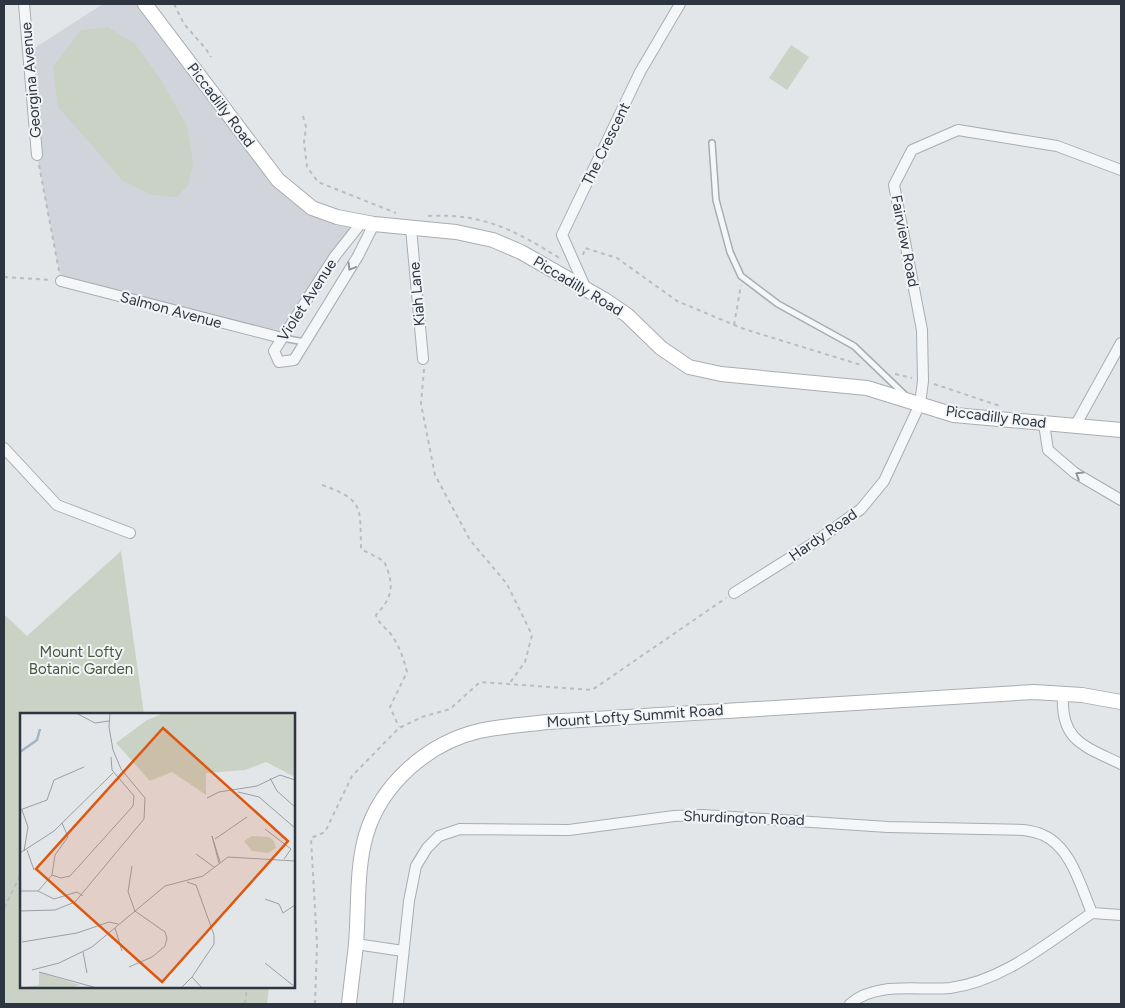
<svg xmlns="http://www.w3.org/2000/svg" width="1125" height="1008" font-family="Figtree,sans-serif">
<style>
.built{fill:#d1d5db}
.green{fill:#c9d2c5}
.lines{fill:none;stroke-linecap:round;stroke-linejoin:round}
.lane-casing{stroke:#a8adb3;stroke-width:8}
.street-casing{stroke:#a8adb3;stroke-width:12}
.secondary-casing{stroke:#a8adb3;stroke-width:16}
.path{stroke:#b9bcc1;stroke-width:2;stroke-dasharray:4 4;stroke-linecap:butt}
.lane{stroke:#f5f6f8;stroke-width:5}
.street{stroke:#f5f6f8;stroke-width:10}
.secondary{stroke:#fff;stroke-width:14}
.oneway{stroke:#90969c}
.labels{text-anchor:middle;stroke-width:4;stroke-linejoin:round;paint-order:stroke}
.street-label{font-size:15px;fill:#2c3540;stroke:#f2f4f7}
.park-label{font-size:15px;fill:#435a3b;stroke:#f2f4f7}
.inset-river{fill:none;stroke:#a2b5c5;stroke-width:2.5}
.inset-road{fill:none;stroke:#9a9fa5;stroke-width:1}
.view{fill:#df570f;fill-opacity:0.15;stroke:#df570f;stroke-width:2.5}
.inset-edge{fill:none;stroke:#2c3540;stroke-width:2.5}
</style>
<rect width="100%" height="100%" fill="#e3e6e9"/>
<path class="built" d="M103,4H145L245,138L312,208L362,222L282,338L61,281L37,155L28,52Z"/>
<path class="green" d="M108,27L134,43L160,78L187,126L193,163L189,184L177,197L151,195L123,181L58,107L53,67L81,30Z
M791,45L809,57L787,90L769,78Z
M121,551L144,714H21V987H269L267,1004H4V614L27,636Z"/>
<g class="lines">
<defs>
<path id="lane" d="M712,143L716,200L730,252L741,276L778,304L854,346L905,395
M282,338L305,342"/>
<path id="street" d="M24,4L37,155
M362,222L335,256L274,351L279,362L294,360L358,256L374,224
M411,228L423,359
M61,281L282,338
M586,289L562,235L640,72L680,4
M1044,424L1048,450L1075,473L1121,500
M1075,426L1121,343
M4,448L57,505L130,533
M734,593L815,542L861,509L884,481L920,404L923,381L922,330L894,185L912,150L958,130L1057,146L1121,170
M1063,694C1060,741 1084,746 1121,764
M1092,913L1121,915
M356,944L403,951
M398,1004L409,901L416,866L427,848L439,836L460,829L569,830L674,816L703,815L888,827L1024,830C1030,831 1037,832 1043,835C1071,847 1081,887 1092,913
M850,1004C876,981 918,991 950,988C1004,981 1048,942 1092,913"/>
<path id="secondary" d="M145,4L278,180L312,208L337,217L374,224L456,232L493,240L521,252L605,300L627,315L661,348L689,367L721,374L867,388L954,415L1121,430
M349,1004C351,984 354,964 356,944C359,908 356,870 366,835C381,784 428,743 479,731C501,726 524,725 547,722L1034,692L1082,695L1121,702"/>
</defs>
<use href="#lane" class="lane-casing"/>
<use href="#street" class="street-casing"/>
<use href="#secondary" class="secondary-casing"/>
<path class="path" d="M174,4L184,24L206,49L211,57
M303,116L306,127L304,142L307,167L318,182L396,213
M39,165L59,271
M428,216C484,213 516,231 561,259
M583,255L585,248L617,258L677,301L744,329L861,365
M4,277L51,280
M734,325L741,285
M424,369L421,404L435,475L470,540L507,584L532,635L525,662L509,684
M895,374L912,378
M934,384L1000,406
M322,485C364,500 360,507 361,549L384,561C394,584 394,596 376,615C379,625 388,629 393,637C400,648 404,660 407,672L390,707L399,727
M4,908L21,874
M245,1004L247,987
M315,1004L317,944L311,838L325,832L352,776L399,728L422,717L450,709L480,682L592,690L726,598"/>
<use href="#lane" class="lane"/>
<use href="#street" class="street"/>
<use href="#secondary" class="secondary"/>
</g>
<defs><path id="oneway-chevron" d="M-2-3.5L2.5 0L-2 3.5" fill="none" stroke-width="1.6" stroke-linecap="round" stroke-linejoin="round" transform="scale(1.25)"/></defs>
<g class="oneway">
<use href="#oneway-chevron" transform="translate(351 267) rotate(121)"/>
<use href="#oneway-chevron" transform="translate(1079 475) rotate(-148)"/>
</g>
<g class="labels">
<g class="street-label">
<text transform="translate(31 80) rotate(-95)" y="5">Georgina Avenue</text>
<text transform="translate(221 105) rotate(53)" y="5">Piccadilly Road</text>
<text transform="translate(606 144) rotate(-64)" y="5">The Crescent</text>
<text transform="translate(905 241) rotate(79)" y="5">Fairview Road</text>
<text transform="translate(578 286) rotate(31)" y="5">Piccadilly Road</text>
<text transform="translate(417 294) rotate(-95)" y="5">Kiah Lane</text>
<text transform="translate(307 300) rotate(-57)" y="5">Violet Avenue</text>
<text transform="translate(171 310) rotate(15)" y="5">Salmon Avenue</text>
<text transform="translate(996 417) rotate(7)" y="5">Piccadilly Road</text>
<text transform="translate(823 535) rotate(-35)" y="5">Hardy Road</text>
<text transform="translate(635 716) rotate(-4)" y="5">Mount Lofty Summit Road</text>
<text transform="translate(744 818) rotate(2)" y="5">Shurdington Road</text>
</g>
<g class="park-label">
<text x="81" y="657">Mount Lofty<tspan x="81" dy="17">Botanic Garden</tspan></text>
</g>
</g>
<g transform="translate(20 713)">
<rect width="275" height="275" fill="#e3e6e9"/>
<path d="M144,0H275V64L246,49L225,57L186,60V82L152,59L130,68L96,30L127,7ZM232,123L249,124L254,128L256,135L248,140L232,138L224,128ZM19,259L60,272L53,274L0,275L19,272Z" fill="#c9d2c5"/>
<path class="inset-river" d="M0,39L17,27L20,16"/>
<path class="inset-road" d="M56,0L75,10L89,8M250,65L257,78L275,94M218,79L239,84L275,115M187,85L199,79L237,73L260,62L275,67M0,97L27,87L34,67L64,54M2,97L8,114L4,138M245,116L271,136L264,146M195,126L227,104M7,137L14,157M0,140L34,118L93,60M176,141L194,154M199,150L192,123L200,149M32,162L41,165L50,163L113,93L114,83L92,57L91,44M32,162L35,142L48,124L42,110M167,169L176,172L194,222V231L172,264L182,275M0,178H18L32,162M18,178L34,186L57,179L63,183M245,186L259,191L263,200L275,192M0,198L35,197L55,189L124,106L125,85L101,56L93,37L89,14L90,0M95,215L102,238M2,229L57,220L89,209L98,211M63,239L67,260M245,250L275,274M109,254L132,244L145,233L147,225L145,219L115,198L108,179L112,153M12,257L39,250L72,234L145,173L183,163L208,144L275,148M19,259L77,275M161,275L172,264"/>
<path class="view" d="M143,15L268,128L142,269L16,156Z"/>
<rect width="275" height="275" class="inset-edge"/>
</g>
<rect width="1125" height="1008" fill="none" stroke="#2c3540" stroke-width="10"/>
</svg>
